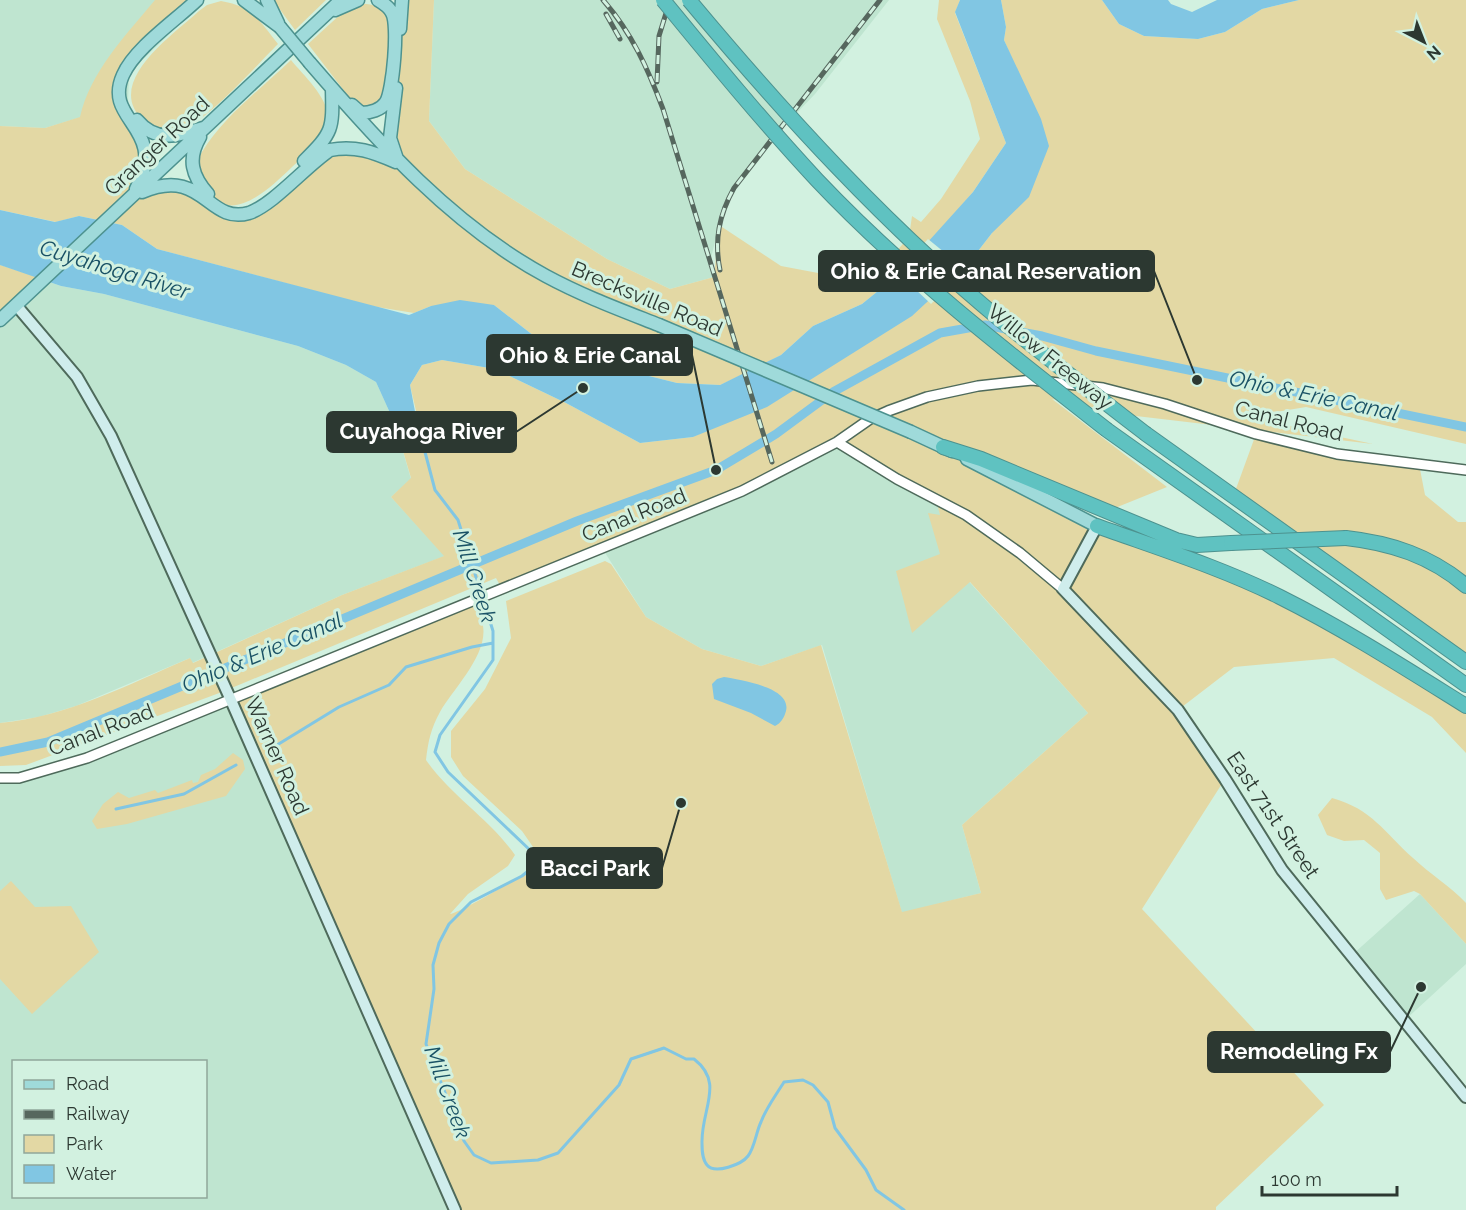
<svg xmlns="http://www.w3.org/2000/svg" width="1466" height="1210" font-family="Raleway,sans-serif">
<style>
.built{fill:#bfe5d0;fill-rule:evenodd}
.green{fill:#e3d8a4}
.water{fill:#81c6e3}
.pier{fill:#d2f1e0}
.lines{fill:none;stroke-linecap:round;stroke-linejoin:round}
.stream{stroke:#81c6e3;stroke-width:3}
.canal{stroke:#81c6e3;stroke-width:9}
.tertiary-casing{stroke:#4e6a5b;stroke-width:12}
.secondary-casing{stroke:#4e6a5b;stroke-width:14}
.primary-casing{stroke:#4d928f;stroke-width:15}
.motorway-casing{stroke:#4d928f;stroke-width:16}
.tertiary{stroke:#fff;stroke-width:9}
.secondary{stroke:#cfedec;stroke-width:10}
.primary{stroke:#9fdada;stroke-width:12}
.motorway{stroke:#5fc2c1;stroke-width:14}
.rail-casing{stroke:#56675e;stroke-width:5}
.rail{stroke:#d2f1e0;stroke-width:3;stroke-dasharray:9;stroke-linecap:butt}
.primary-bridge-casing{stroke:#4d928f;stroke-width:15;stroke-linecap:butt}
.motorway-bridge-casing{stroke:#4d928f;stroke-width:16;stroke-linecap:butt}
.primary-bridge{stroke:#9fdada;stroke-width:12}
.motorway-bridge{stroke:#5fc2c1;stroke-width:14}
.labels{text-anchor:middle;stroke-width:6;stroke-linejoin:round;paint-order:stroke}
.street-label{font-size:21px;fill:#2c3831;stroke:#d2f1e0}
.water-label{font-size:22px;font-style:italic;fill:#195165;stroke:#d2f1e0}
.leader{fill:none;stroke:#2c3831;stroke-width:2}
.callout-dot{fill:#2c3831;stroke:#d2f1e0;stroke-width:2}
.callout{fill:#2c3831;stroke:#2c3831;stroke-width:2}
.callout-label{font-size:22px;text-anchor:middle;font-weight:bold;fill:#fff}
</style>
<rect width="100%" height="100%" fill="#d2f1e0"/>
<path class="built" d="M0,0H205L140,62L129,76L128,103L45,128L0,126Z
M434,0H889L815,94L764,147L734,188L722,213L710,262L714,277L670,289L607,259L465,169L429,121Z
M0,265L61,286L104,294L298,346L346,365L376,382L395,424L411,479L391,497L445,556L342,595L192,663L190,658L76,706L39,717L0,723Z
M837,442L936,500L955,566L1088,713L962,825L981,893L902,913L822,645L761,666L702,649L646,617L602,548Z
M230,698L455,1210H0V778L87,758ZM14,1062H206V1196H14Z
M1420,894L1466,944V964L1404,1021L1352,955Z"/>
<path class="green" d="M155,0H192L116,83L144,141L133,195L166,183L221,211L248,213L330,150L398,163L390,138L402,0H434L429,121L465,169L607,259L670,289L714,277L719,225L781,266L850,279L894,254L909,237L912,216L921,222L941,199L980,139L970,101L937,19L939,0H960L955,13L1006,143L973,192L936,235L968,264L992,233L1026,91L1004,40L1006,27L1001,0H1102L1119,24L1144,36L1198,39L1225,32L1262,9L1299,0H1466V444L1306,407L1264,414V418L1294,427L1373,444L1136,416L1052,399L1167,487L1105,512L981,459L1097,526L1279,596L1466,706V753L1432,717L1334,658L1234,667L1178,710L1225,779L1142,909L1324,1105L1216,1207V1210H455L230,698L472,601C475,609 481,618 483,626C488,655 453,689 440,712C431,728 428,742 426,760C451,796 490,819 515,855L508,866L468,894L450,914C461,912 522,876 533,867L539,872L540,857L522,831L463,776L451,757V731L485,689L511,638L506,601L605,561L611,564L646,617L702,649L761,666L821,645L902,912L981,893L962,825L1088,713L970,582L912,633L896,571L940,554L928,513L940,515L936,500L837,442L761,482L502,589L496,578L222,692L26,765L0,766V723C67,717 129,684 190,658L193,663L342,595L444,556L391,497L411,478L395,424L421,432L410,385L422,365L442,360L495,369L566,403L640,443L693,437L870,340L899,274L862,304L813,326L781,355L744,374L720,385L677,383L573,357L543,343L494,305L431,306L414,313L371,306L157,249L122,225L79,216L56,222L0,210V126L45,128L80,117C90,72 126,35 155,0Z
M273,0H326L295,30Z
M221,1C252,6 260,21 278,44C258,64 207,121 183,129C170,134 154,130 144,121C102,83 173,35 199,11L207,5Z
M358,4C399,1 391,40 388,67C387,78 388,95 379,103C376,105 369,106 365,107L352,101L308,44L343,12Z
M291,60C303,75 328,97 328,118C327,139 305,155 291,168C268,190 225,232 203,182C199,171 195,163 202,152C224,116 261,89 291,60Z
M0,265L43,279L0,320Z
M1256,434L1337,454L1419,464L1425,495L1458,522H1466V662L1233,497Z
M233,753L243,760L245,769L226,796L127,824L97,829L92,821L103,804L118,792L129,798L155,790L158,793L192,780L193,783L198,782L201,775L215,769Z
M1332,798C1372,809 1384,832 1413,858C1430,874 1450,886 1466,903V944L1420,894L1414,891L1386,900L1380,889V853L1364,840L1344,841L1327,835L1318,815Z
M11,881L35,907L71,906L99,952L32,1014L0,979V891Z"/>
<path class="water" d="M960,0H1001L1006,27L1004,40L1041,119L1049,146L1029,197L992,233L968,264L912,316L767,407L693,437L640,443L566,403L495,369L442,360L422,365L410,385L417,422L422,432L395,424L376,382L346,365L298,346L104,294L61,286L0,265V210L55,222L79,216L122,225L157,249L409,315L431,306L460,300L494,305L543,343L573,357L677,383L720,385L781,355L813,326L862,304L899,274L973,192L1006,143L955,12Z
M1102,0H1168L1171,4L1192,12L1217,0H1299L1262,9L1225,32L1198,39L1144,36L1119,24Z
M724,677C740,680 792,687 786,711C784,718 781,723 775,726L751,713L714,699L712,684L717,679Z"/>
<path class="pier" d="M928,239L966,270L931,304L897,272Z"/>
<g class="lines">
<path class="stream" d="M407,425L425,452L435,490L458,520L493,631V660L440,735L435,752L448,772L532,852L533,867L522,876L471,902L449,924L439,943L433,965L434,989L426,1044L464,1141L474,1155L491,1163L538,1160L558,1153L619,1085L631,1059L664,1048L686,1059H694C725,1083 701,1109 702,1143C702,1150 702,1159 707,1165C715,1175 742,1164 748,1156C755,1147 756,1132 761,1122C766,1108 776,1095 784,1082L803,1080L813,1085L828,1102L835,1128L866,1170L876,1190L904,1210
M277,745L339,707L389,685L406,667L472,647L493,643
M116,809L184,794L236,765"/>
<path class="canal" d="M0,752L48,742L577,521L716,470L776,434L833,392L940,333L985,325L1042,336L1096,351L1466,427"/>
<defs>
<path id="tertiary" d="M837,442L897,479L966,515L1020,553L1063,589
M0,778H19L87,758L742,491L837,442L870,419L888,411L927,397L978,386L1032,380L1103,388L1165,404L1256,434L1337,454L1466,470"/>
<path id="secondary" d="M16,305L77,377L111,436L230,698L455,1210
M1097,526L1063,589L1178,710L1225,779L1282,870L1466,1097"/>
<path id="primary" d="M244,0L280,27
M267,0L278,23
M335,10L358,0
M400,29L402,0
M310,63C379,143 452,225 546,276C583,296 621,310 659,325
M396,88L390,138L397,159
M352,105L361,113C370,113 381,110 386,102C393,90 399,25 392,13C390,8 383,3 378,0
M137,120C156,143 177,136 203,128
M200,137C187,159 192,176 208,194
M304,161C333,132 333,130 332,89
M136,189C169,127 102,121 123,75C135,48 175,21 197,0
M142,192C204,166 207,225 249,213C273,205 306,166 330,150C355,145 373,152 396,162
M0,320L341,0
M911,432L952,451
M967,459L1097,526"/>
<path id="motorway" d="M1107,430L1466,685
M1146,434L1466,662
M943,447L981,459L1176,540L1197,545L1231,543
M1097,526C1158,548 1222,568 1280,597C1344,629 1405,668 1466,706
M1346,538C1391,543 1431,556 1466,586"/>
</defs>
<use href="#tertiary" class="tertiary-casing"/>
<use href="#secondary" class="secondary-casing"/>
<use href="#primary" class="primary-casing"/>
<use href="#motorway" class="motorway-casing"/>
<use href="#tertiary" class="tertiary"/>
<use href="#secondary" class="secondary"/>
<use href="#primary" class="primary"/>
<use href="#motorway" class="motorway"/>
<defs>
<path id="rail" d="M603,0C632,33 648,69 663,109L772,462
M606,14L620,39
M657,82L659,36L670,0
M720,270C714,240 719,215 734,188L880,0"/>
</defs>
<use href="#rail" class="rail-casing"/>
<use href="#rail" class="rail"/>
<defs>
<path id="primary-bridge" d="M280,27L310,63
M659,325L911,432"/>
<path id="motorway-bridge" d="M663,0C713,61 763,122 817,180C905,273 1007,352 1107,430
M689,0C785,115 887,227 1003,322C1050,360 1098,397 1146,434
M1231,543L1346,538"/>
</defs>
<use href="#primary-bridge" class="primary-bridge-casing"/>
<use href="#motorway-bridge" class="motorway-bridge-casing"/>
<use href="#primary-bridge" class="primary-bridge"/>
<use href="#motorway-bridge" class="motorway-bridge"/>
</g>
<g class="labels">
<g class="street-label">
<text transform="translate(157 146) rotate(-43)" y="7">Granger Road</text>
<text transform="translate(647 299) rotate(23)" y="7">Brecksville Road</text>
<text transform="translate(1050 357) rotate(39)" y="7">Willow Freeway</text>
<text transform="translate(1289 421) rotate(14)" y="7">Canal Road</text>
<text transform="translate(634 515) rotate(-22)" y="7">Canal Road</text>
<text transform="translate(101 730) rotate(-21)" y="7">Canal Road</text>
<text transform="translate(277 756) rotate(66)" y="7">Warner Road</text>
<text transform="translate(1273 815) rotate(56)" y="7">East 71st Street</text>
</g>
<g class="water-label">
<text transform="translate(115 269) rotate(17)" y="8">Cuyahoga River</text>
<text transform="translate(1314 395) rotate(12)" y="8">Ohio &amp; Erie Canal</text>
<text transform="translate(475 576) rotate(72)" y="8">Mill Creek</text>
<text transform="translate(262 652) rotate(-23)" y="8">Ohio &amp; Erie Canal</text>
<text transform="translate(448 1092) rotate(70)" y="8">Mill Creek</text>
</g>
</g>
<path class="leader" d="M1197 380L1154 271M716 470L692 355M583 388L516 432M681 803L662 868M1421 987L1390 1052"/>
<g class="callout-dot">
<circle cx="1197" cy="380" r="6"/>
<circle cx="716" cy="470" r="6"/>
<circle cx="583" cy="388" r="6"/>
<circle cx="681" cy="803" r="6"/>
<circle cx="1421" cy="987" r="6"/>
</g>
<g class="callout">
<rect x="819" y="251" width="335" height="40" rx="6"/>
<rect x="487" y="335" width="205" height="40" rx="6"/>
<rect x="327" y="412" width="189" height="40" rx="6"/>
<rect x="527" y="848" width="135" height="40" rx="6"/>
<rect x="1208" y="1032" width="182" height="40" rx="6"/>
</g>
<g class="callout-label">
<text x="986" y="279">Ohio &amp; Erie Canal Reservation</text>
<text x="590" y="363">Ohio &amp; Erie Canal</text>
<text x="422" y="439">Cuyahoga River</text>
<text x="595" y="876">Bacci Park</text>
<text x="1299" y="1059">Remodeling Fx</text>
</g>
<rect x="12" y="1060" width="195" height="138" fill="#d2f1e0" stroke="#90a79a" stroke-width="1.5"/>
<rect x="24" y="1080" width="30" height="9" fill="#9fdada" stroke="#90a79a" stroke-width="1.5"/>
<text x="66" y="1090" font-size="18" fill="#2c3831">Road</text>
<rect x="24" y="1110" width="30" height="9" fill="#56675e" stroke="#90a79a" stroke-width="1.5"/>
<text x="66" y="1120" font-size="18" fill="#2c3831">Railway</text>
<rect x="24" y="1135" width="30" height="18" fill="#e3d8a4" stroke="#90a79a" stroke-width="1.5"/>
<text x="66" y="1150" font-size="18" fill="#2c3831">Park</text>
<rect x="24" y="1165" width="30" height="18" fill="#81c6e3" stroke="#90a79a" stroke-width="1.5"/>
<text x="66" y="1180" font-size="18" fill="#2c3831">Water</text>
<g transform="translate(1424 42) rotate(138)" stroke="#d2f1e0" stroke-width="4.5" paint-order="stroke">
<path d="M0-4.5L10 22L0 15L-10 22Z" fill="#2c3831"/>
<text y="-9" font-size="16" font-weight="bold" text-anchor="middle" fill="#2c3831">N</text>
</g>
<path d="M1262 1186v9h135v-9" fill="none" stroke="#2c3831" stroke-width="3"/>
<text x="1271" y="1186" font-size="18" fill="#2c3831" stroke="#d2f1e0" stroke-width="4.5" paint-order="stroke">100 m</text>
</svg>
